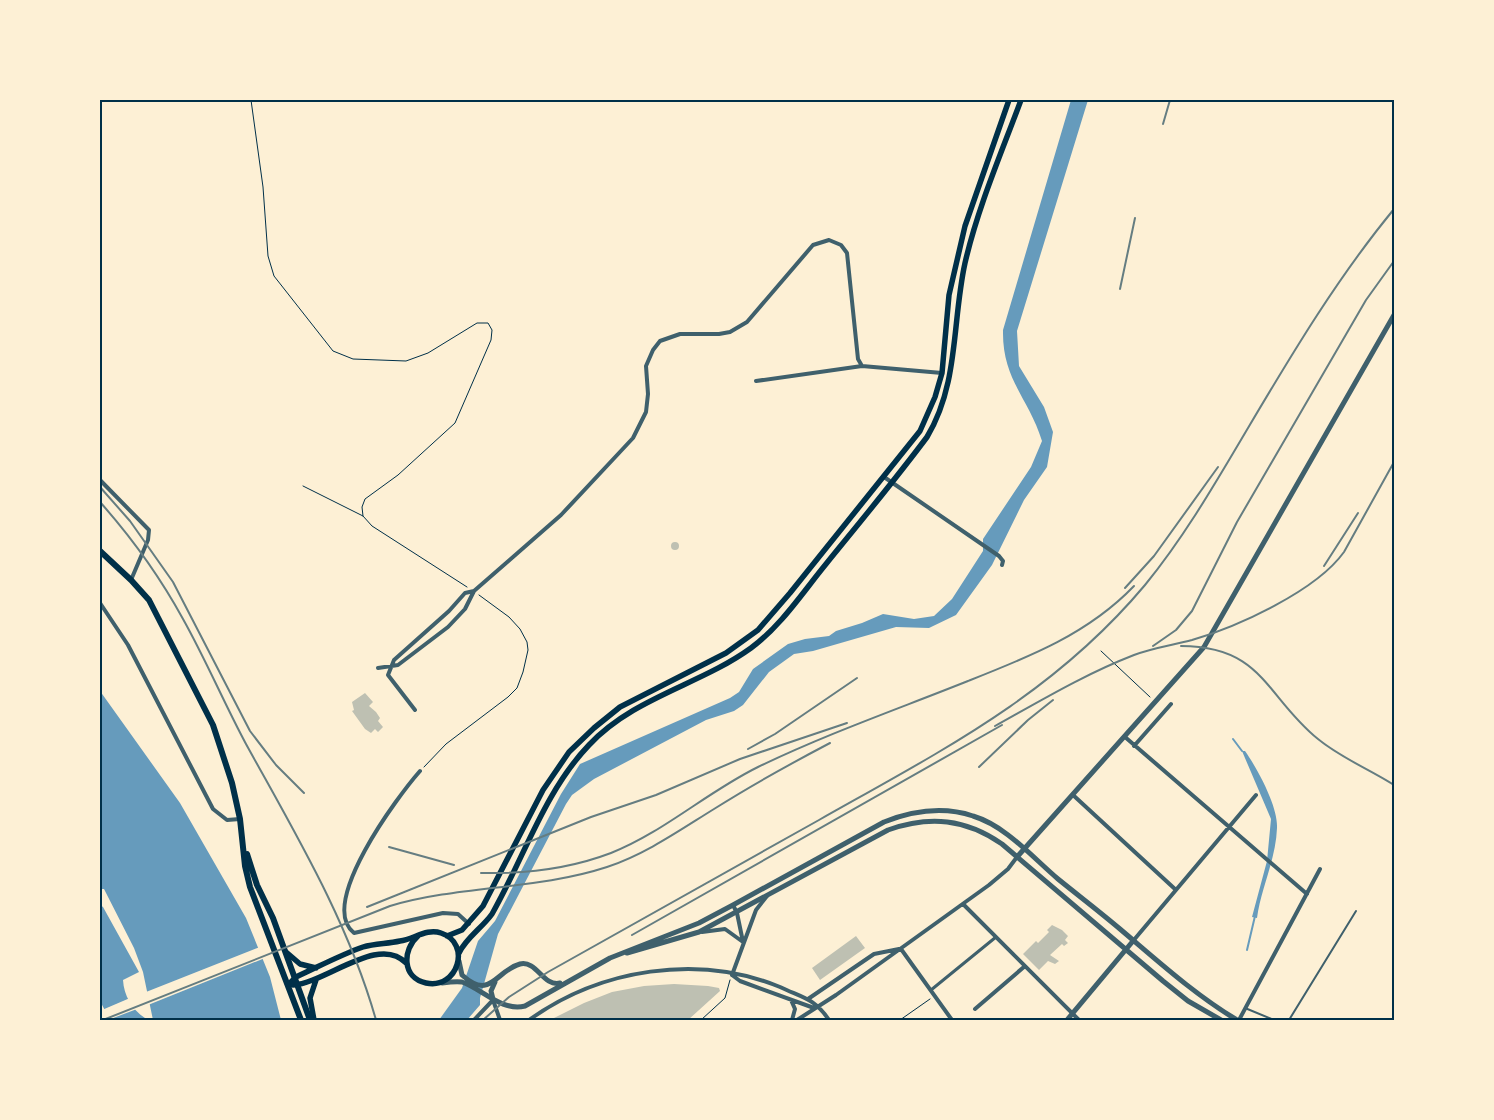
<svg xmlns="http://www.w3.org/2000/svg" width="1494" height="1120" font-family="'Space Grotesk',sans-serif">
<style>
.water{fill:#669bbc}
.pier{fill:#fdf0d5}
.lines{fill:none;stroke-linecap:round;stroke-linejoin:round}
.stream{stroke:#669bbc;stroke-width:2}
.building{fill:#bec0b2}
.path{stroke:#003049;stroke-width:1}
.service{stroke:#3f606c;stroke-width:2}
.pedestrian{stroke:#3f606c;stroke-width:3}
.minor{stroke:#3f606c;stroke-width:4}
.tertiary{stroke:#3f606c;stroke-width:5}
.secondary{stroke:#003049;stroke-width:5.5}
.primary{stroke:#003049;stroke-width:6}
.rail{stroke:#657d81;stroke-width:2}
.neatline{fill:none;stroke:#003049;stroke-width:2}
</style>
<rect width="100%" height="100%" fill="#fdf0d5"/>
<path class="water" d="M1071,100H1088L1017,331L1019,366L1044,407L1053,432L1047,467L1024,500L992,565L956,615L929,628L896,627L813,651L794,654L769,672L743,705L734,711L706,720L594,779L572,795L566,804L498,934L480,998V1005L467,1020H439L462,988L478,941L495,921L561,794L580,764L730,698L739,692L753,669L788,644L805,639L829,636L836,631L862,623L883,614L914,619L934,616L952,599L983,551V539L1031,467L1042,441C1029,398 1002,380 1003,330Z
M100,691L180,803L246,918L270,977L281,1020H153L143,972L134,948L104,889H100Z
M1242,751H1245C1257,768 1278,806 1277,828C1276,859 1261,888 1257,918L1252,917L1267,861L1271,819Z
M100,905L103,907L139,972L123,980C124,997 133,1011 148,1020H110L100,1001Z"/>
<path class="pier" d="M260,947L265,958L148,1005L146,992Z
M130,998L137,1009L108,1020L102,1010Z"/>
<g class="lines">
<path class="stream" d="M1233,739L1242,751
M1247,950L1255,916"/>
</g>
<path class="building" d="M671 546a4 4 0 1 1 8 0a4 4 0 1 1-8 0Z
M365,693L373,702L369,706L376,712L380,718L378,721L383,727L378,732L375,729L371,733L365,729L352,711L354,710L352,702Z
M1052,925L1062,930L1068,936L1065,940L1068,943L1064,946L1062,944L1050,955L1059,961L1055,964L1048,961L1039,970L1023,954L1036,941L1038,943L1049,932L1047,930Z
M856,936L865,948L820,980L812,968Z
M674,984L708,986L719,988L720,991L688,1020H550L584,1003L612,992L644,986Z"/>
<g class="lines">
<path class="path" d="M251,100L263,187L268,256L274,276L333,351L353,359L406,361L428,353L477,323H488L492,330L491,340L455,423L398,475L365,499L362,507L363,516
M303,486L363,516L372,526L467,587
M1101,651L1150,697
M424,767L446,744L508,697L517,688L523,672L528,650L527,642L520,629L509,617L479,595
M701,1020L725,998L730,980
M900,1020L930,999"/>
<path class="service" d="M1245,1008L1274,1020
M1289,1020L1356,911"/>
<path class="pedestrian" d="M931,990L996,937"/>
<path class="minor" d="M756,381L862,366
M884,477L999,556L1003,561L1002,565
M100,480L149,530L148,540L131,580
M100,603L128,645L213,809L227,820L240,819
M378,668L398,665L448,627L465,609L474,591L561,515L633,438L646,412L648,394L646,366L653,350L660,341L680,334H719L730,332L747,322L813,245L829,240L841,245L847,253L858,359L862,366L942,373
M415,710L388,675L394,660L449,611L465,593L474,591
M1125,737L1307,894
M1134,746L1171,704
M420,771C398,796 317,904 354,933L443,913L458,914L469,924
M1073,795L1176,890
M963,904L1079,1020
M733,905L737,913L743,942
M702,932L725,929L743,942
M1133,941L1256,795
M901,949L952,1020
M732,975L740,981L814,1008
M732,975L756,910L767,896
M808,999L874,954L899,949
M791,1000L795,1009L792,1020
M975,1009L1025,966
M474,1020L493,1000L500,1020
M529,1020C600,969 698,953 780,987C803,998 814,998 829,1020
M797,1020L836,995L989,885L1008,869L1017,857
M1239,1020L1320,869"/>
<path class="tertiary" d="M1017,857L1204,647L1394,315
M627,953L699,932L888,830C930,815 966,819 1002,844L1163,981L1188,1001L1221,1020
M459,961L462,975C491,1001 495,971 520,964C537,960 543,987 560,983
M442,983C449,982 456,981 462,982C482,989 502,1012 525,1006L610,958L699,923L733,905L884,822C912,811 943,806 973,816C1006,826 1032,857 1058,879C1079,896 1100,912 1120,929C1159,962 1194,994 1237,1020
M493,999L491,991L495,982
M1067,1020L1133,941"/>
<path class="secondary" d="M447,936L462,930L483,906L543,790L569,752L594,728L620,707L726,653L758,630L790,593L920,431L935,397L942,373L949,295L965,226L1009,100
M286,952L300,964L316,968
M459,953C466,938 482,928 492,914C524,858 544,792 589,745C634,697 700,685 751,648C781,626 803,592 826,564C860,522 895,480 927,437C959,384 952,322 965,263C978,207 1001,154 1021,100
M288,985L296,977C318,967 340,955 363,947C375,943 387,944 400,941C414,939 427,928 441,933C472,943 458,990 426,983C402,978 402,950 418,936
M293,985C326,983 379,934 406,963
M314,1020L310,998L316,980"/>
<path class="primary" d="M100,551L131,580L149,600L213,725L232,783L240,819L245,866L250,887L301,1020
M247,854L257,885L273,918L310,1020"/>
<path class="rail" d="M1163,124L1170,100
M1120,289L1135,218
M100,487L130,521L173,582L250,731L276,765L304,793
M100,502C132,538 160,577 183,619C206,660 224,703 246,744C295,833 348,921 376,1020
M1324,566L1358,513
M1125,588L1154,556L1218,467
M1153,646L1176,630L1192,611L1237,522L1366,300L1394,261
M1181,646C1263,646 1266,697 1318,739C1341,758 1369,769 1394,785
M995,726C1040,701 1085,674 1134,655C1152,648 1173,645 1192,640C1239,626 1316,591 1344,552L1394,462
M748,749L775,734L857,678
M979,767L1028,720L1053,700
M389,847L454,865
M481,873C525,874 569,869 611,853C664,832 707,792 758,767C826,734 898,709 968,681C1029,657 1088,634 1134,586
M367,907L591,817L656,795L740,759L847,723
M632,935L1002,725
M103,1020L390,906C461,885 537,890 607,867C646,854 680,830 714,809C752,785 790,764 830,743
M483,1020L509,997L548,972C639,921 729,870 819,820C941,751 1053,695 1145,585C1185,536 1216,482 1248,428C1293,352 1338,277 1394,209"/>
</g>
<rect width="1494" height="1120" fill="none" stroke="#fdf0d5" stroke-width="202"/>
<rect x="101" y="101" width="1292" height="918" class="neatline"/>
</svg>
